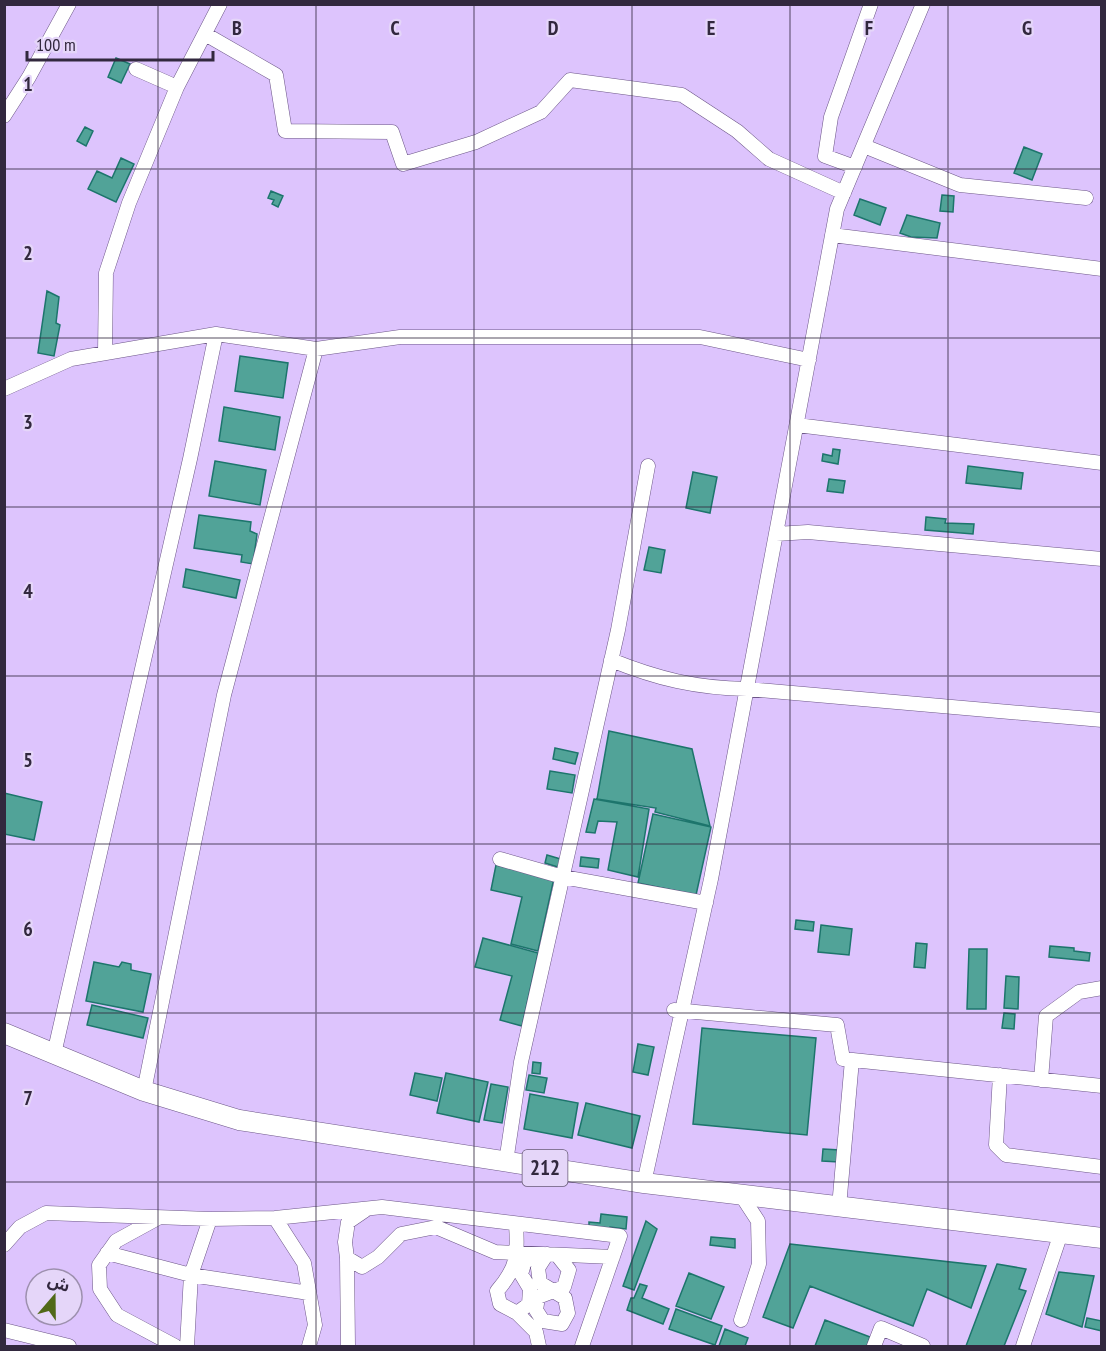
<svg xmlns="http://www.w3.org/2000/svg" width="1106" height="1351" font-family="'PT Sans Narrow','Noto Sans Arabic',sans-serif">
<style>
.building{fill:#51a398;stroke:#1d756c;stroke-width:1.5}
.lines{fill:none;stroke-linecap:round;stroke-linejoin:round}
.street-casing{stroke:#6d5788;stroke-width:15}
.primary-casing{stroke:#6d5788;stroke-width:21}
.street{stroke:#fff;stroke-width:14}
.primary{stroke:#fff;stroke-width:20}
.grid{fill:none;stroke:#32283e;stroke-width:1.5;stroke-opacity:0.55}
.labels{text-anchor:middle;stroke-width:4.5;stroke-linejoin:round;paint-order:stroke}
.shield{fill:#e5d6f9;stroke:#685c76;stroke-width:1.5}
.shield-label{font-size:21px;font-weight:bold;fill:#32283e}
.grid-label{font-size:20px;text-anchor:middle;font-weight:bold;fill:#32283e;stroke:#e5d6f9;stroke-width:4.5;stroke-linejoin:round;paint-order:stroke}
</style>
<rect width="100%" height="100%" fill="#ddc4fd"/>
<path class="building" d="M116,58L130,64L121,83L108,77Z
M85,127L93,131L86,146L77,141Z
M1024,147L1042,154L1032,180L1014,173Z
M121,158L134,164L116,202L88,189L97,171L112,178Z
M271,191L283,196L278,207L272,204L274,200L268,198Z
M942,195L954,196L953,212L940,211Z
M860,199L886,208L880,225L854,215Z
M907,215L940,223L937,238L911,237L900,233Z
M47,291L59,297L56,323L60,325L54,356L38,353Z
M240,356L288,363L283,398L235,391Z
M224,407L280,417L275,450L219,441Z
M833,449L840,450L838,464L822,461L823,454L832,456Z
M215,461L266,470L260,505L209,496Z
M968,466L1023,473L1021,489L966,483Z
M693,472L717,477L710,513L686,508Z
M829,479L845,481L843,493L827,491Z
M199,515L251,522L250,531L257,534L253,564L241,562L242,555L194,548Z
M926,517L946,519L945,523L974,524L973,534L925,530Z
M649,547L665,550L661,573L644,570Z
M186,569L240,580L236,598L183,587Z
M609,731L692,749L710,826L655,812L656,808L597,799Z
M555,748L578,753L575,764L553,759Z
M550,771L575,775L572,793L547,789Z
M4,793L42,802L34,840L4,834Z
M594,799L649,809L638,877L608,870L617,822L598,821L595,833L586,832Z
M653,814L711,827L696,895L638,883Z
M547,855L564,860L561,868L545,863Z
M581,857L599,859L598,868L580,866Z
M496,865L554,878L538,951L511,944L522,897L491,890Z
M796,920L814,922L813,931L795,929Z
M821,925L852,929L849,955L818,952Z
M483,938L538,953L522,1026L500,1020L512,976L475,967Z
M916,943L927,944L925,968L914,967Z
M1050,946L1074,948V951L1090,953L1089,961L1049,957Z
M969,949H987L986,1009H967Z
M94,962L119,967L122,962L131,964V970L151,974L143,1012L86,1001Z
M1006,976L1019,977L1018,1009L1004,1008Z
M92,1005L148,1018L143,1038L87,1025Z
M1004,1013L1015,1014L1014,1029L1002,1028Z
M702,1028L816,1038L807,1135L693,1124Z
M638,1044L654,1047L648,1075L633,1072Z
M533,1062L541,1063L540,1074L532,1073Z
M415,1073L442,1078L437,1101L410,1095Z
M446,1073L488,1082L479,1122L437,1113Z
M529,1075L547,1078L544,1093L526,1090Z
M491,1084L508,1087L502,1123L484,1120Z
M530,1094L578,1103L572,1138L524,1129Z
M586,1103L640,1116L632,1148L578,1135Z
M823,1149L840,1150L839,1162L822,1161Z
M601,1214L627,1217L626,1229L610,1227V1233L589,1231V1222L600,1223Z
M646,1221L657,1229L634,1290L623,1286Z
M711,1237L735,1239V1248L710,1245Z
M790,1244L986,1266L971,1308L927,1289L913,1326L810,1286L793,1328L763,1317Z
M997,1264L1026,1269L1019,1289L1026,1291L1004,1346H966Z
M1059,1272L1094,1276L1082,1327L1046,1314Z
M689,1273L724,1287L711,1319L676,1306Z
M640,1284L647,1286L642,1298L669,1309L663,1324L627,1310L631,1298H634Z
M676,1309L722,1326L715,1345L669,1329Z
M1087,1318L1102,1321V1331L1085,1327Z
M825,1320L870,1337L867,1346H815Z
M725,1329L748,1338L745,1346H719Z"/>
<g class="lines">
<defs>
<path id="street" d="M205,34L276,75L285,131L392,132L403,164L476,142L541,112L570,80L682,95L737,131L769,159L844,193
M136,69L177,87
M4,116L29,77L69,4
M864,146L960,185L1086,198
M855,167L825,156L831,117L871,4
M832,235L1102,269
M105,353L106,273L129,203L177,87L220,4
M4,389L71,359L216,334L316,349L400,337H700L809,360
M797,425L1102,463
M776,534L808,532L1102,559
M611,660C658,679 696,688 747,689L1102,720
M500,859L563,877L706,903
M674,1010L837,1025L843,1059L1102,1086
M54,1054L190,459L216,334
M1000,1075L996,1145L1006,1155L1102,1167
M1041,1080L1046,1016L1079,992L1102,988
M144,1091L224,695L316,349
M506,1162L521,1062L618,630L648,466
M644,1183L711,879L837,209L923,4
M839,1207L852,1060
M367,1209L348,1222L345,1242L347,1258L362,1267L378,1257L401,1234L436,1227L495,1252L613,1257
M158,1218L116,1241L99,1265L100,1289L117,1315L175,1346
M275,1218L304,1263L315,1325L309,1346
M516,1224C518,1254 518,1267 497,1291L500,1304L517,1313L536,1332L539,1346
M4,1245L20,1227L46,1213L210,1219L275,1218L382,1207L620,1236L582,1346
M107,1253L191,1275L309,1293
M547,1254L538,1268L540,1283L565,1298L568,1313L562,1324L543,1321L536,1310L538,1297L564,1287L569,1270L557,1255
M347,1258L348,1346
M517,1313L529,1304L530,1289L521,1274L524,1264L531,1254
M741,1320L759,1264L758,1221L741,1195
M4,1330L69,1346
M187,1346L191,1275L210,1219
M874,1346L881,1328L923,1346
M1023,1346L1061,1233"/>
<path id="primary" d="M4,1033L144,1091L239,1120L644,1183L1102,1238"/>
</defs>
<use href="#street" class="street-casing"/>
<use href="#primary" class="primary-casing"/>
<use href="#street" class="street"/>
<use href="#primary" class="primary"/>
</g>
<path class="grid" d="M158,4V1346M316,4V1346M474,4V1346M632,4V1346M790,4V1346M948,4V1346M4,169H1102M4,338H1102M4,507H1102M4,676H1102M4,844H1102M4,1013H1102M4,1182H1102"/>
<g class="labels">
<rect class="shield" x="522.5" y="1150" width="45" height="36" rx="4.5"/>
<g class="shield-label">
<text x="545" y="1175">212</text>
</g>
</g>
<g class="grid-label">
<text x="237" y="35">B</text>
<text x="395" y="35">C</text>
<text x="553" y="35">D</text>
<text x="711" y="35">E</text>
<text x="869" y="35">F</text>
<text x="1027" y="35">G</text>
<text x="28" y="91">1</text>
<text x="28" y="260">2</text>
<text x="28" y="429">3</text>
<text x="28" y="598">4</text>
<text x="28" y="767">5</text>
<text x="28" y="936">6</text>
<text x="28" y="1105">7</text>
</g>
<rect width="1106" height="1351" fill="none" stroke="#32283e" stroke-width="12"/>
<g transform="translate(54 1297) rotate(20)"><circle r="28" fill="#e5d6f9" stroke="#9d90ae" stroke-width="1.5"/>
<path d="M0-4.5L10 22L0 15L-10 22Z" fill="#516918"/>
<text y="-9" font-size="16" font-weight="bold" text-anchor="middle" fill="#32283e">ش</text>
</g>
<path d="M27 51v9h186v-9" fill="none" stroke="#32283e" stroke-width="3"/>
<text x="36" y="51" font-size="18" fill="#32283e" stroke="#e5d6f9" stroke-width="4.5" paint-order="stroke">100 m</text>
</svg>
